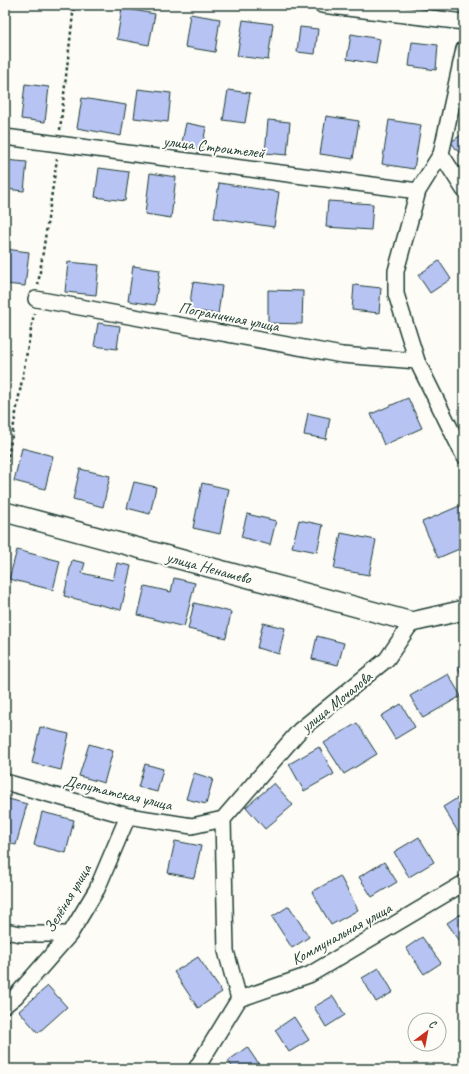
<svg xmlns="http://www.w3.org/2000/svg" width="469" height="1074" font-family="Caveat,sans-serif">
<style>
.building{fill:#b6c3f3;stroke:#1f3d34}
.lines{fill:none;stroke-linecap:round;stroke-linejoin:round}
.minor-casing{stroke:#1f3d34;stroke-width:18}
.tertiary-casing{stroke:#1f3d34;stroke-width:22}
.path{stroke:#1f3d34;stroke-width:2.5;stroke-dasharray:3 3;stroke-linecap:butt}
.minor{stroke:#fdfcf7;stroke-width:15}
.tertiary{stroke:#fdfcf7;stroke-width:19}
.labels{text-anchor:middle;stroke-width:4;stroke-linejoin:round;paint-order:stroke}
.street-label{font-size:16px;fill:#1f3d34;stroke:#fdfcf7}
</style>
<rect width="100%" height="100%" fill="#fdfcf7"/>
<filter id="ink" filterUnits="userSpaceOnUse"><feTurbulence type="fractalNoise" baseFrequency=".025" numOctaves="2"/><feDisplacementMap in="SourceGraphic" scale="8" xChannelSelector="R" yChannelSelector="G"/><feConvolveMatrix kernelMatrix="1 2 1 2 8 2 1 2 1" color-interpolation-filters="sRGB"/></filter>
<g filter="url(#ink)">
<path class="building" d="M5,5H9L5,31Z
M122,8L155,14L149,45L117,39Z
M190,14L220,19L215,52L185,47Z
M243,20L273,24L268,60L237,56Z
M300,27L318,29L315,54L297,52Z
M351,34L380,39L376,64L347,59Z
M412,42L438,45L436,70L409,66Z
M25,84L49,87L45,122L21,119Z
M138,89L171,93L168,122L134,118Z
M228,90L250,93L245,123L223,120Z
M82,98L126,105L121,136L77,128Z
M326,116L359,121L353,159L320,154Z
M268,120L290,122L287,155L265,153Z
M389,120L421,125L414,169L382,164Z
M186,123L206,127L202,150L181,147Z
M464,133V160L451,142Z
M5,160L27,162L24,191L5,189Z
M99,168L129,172L125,201L95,197Z
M150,173L176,177L171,218L145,214Z
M219,183L279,192L274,227L214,218Z
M328,201L373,204L371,230L326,227Z
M5,249L29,252L25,286L5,284Z
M439,261L451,279L430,293L418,275Z
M68,262L99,265L96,295L65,292Z
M133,266L160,270L155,305L128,301Z
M193,282L222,286L218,314L189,310Z
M354,285L381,288L379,313L352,310Z
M268,290L303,291L302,324L268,323Z
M98,323L120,326L117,349L94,346Z
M408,398L422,428L384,445L371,414Z
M308,413L330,418L326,439L304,435Z
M22,448L53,456L45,489L14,481Z
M80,469L110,476L103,507L73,499Z
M134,482L156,487L150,514L127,508Z
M202,483L229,489L220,534L193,528Z
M464,504V547L438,558L422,522Z
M247,514L276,521L270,545L241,537Z
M299,520L323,525L317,552L292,547Z
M341,533L376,540L369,575L334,569Z
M17,550L60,561L53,590L9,579Z
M72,560L85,563L82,573L113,580L117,563L131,566L121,610L64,596Z
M174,578L195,583L184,627L138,615L145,586L171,592Z
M194,603L231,612L226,638L188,629Z
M263,623L285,628L279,654L257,648Z
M317,636L344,643L338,665L312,659Z
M464,663V678L457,667Z
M448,674L461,696L423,718L410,696Z
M401,704L415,727L395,739L381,716Z
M357,723L377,754L344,774L324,743Z
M40,727L69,734L61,770L32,763Z
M89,744L113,751L104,783L79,776Z
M319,747L334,774L304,791L289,764Z
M145,764L163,769L157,792L138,787Z
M194,773L213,779L206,804L186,799Z
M274,783L293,805L265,829L246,807Z
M464,794V842L443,807Z
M5,798L27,804L16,845L5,842Z
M42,812L74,820L66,853L34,845Z
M419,837L434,862L409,877L394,852Z
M175,841L201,846L194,878L168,873Z
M384,862L397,882L372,897L359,877Z
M340,876L358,910L331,925L312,892Z
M289,906L309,937L292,948L272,917Z
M464,912V943L462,944L447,923Z
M422,937L441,963L424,974L406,948Z
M198,957L222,992L198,1008L174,972Z
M379,968L393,992L376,1002L362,978Z
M48,986L67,1007L38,1033L19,1011Z
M333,996L345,1015L326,1027L314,1007Z
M294,1017L309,1040L289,1052L275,1030Z
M247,1047L262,1069H234L228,1061Z"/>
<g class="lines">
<defs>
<path id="minor" d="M322,5L464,22
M464,49L441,154L418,191L396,271V294L417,361L464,456
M5,137L418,191
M441,154L464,190
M36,299L342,355L417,361
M5,782L128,816L192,826L223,819
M223,819L300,730L387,659L412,622
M223,819L226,951L239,999
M5,931L21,934H70
M5,1005L15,997L70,934L97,889L128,816
M196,1069L239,999L309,975L464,883"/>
<path id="tertiary" d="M5,512L412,622L464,610"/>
</defs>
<use href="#minor" class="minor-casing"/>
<use href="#tertiary" class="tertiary-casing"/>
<path class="path" d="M60,130L74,5
M38,285L57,159
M5,474L34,313
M5,547L9,530"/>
<use href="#minor" class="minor"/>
<use href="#tertiary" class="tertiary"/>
</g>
</g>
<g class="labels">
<g class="street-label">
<text transform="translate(214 146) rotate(7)" y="6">улица Строителей</text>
<text transform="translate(229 316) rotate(11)" y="6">Пограничная улица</text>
<text transform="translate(209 567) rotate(15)" y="6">улица Ненашево</text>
<text transform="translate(336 701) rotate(-39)" y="6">улица Мочалова</text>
<text transform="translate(118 792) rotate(13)" y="6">Депутатская улица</text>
<text transform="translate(67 898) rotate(-59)" y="6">Зелёная улица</text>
<text transform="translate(341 933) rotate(-29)" y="6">Коммунальная улица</text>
</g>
</g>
<rect width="469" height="1074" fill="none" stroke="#fdfcf7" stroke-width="20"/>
<rect x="10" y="10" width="449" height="1054" fill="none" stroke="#1f3d34" stroke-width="1.5" filter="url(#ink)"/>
<g transform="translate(427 1032) rotate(32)"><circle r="19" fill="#fdfcf7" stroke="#a4b0a9"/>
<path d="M0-3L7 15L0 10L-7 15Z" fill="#c8321e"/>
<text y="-6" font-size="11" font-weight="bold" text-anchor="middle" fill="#1f3d34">С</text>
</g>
</svg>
